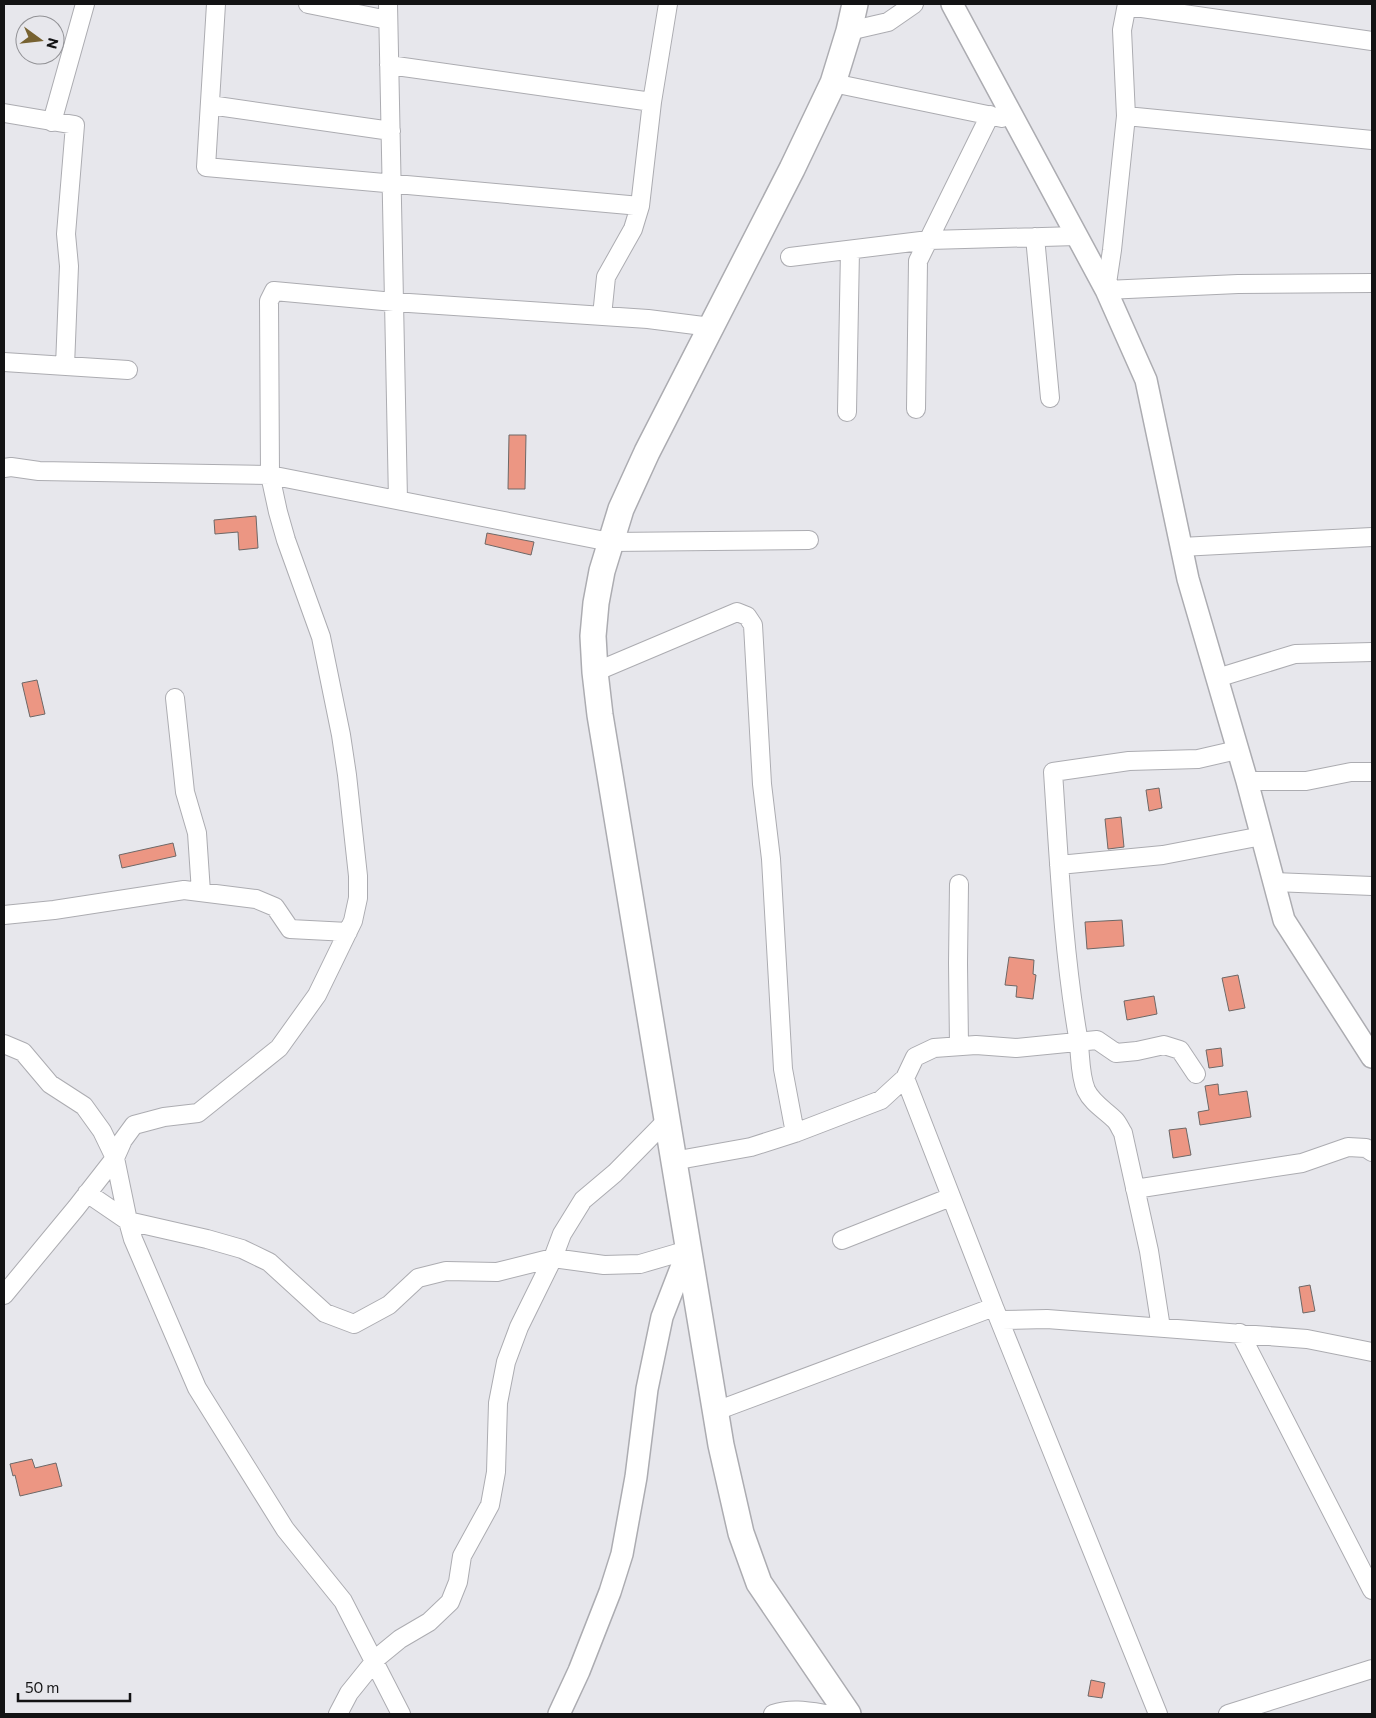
<svg xmlns="http://www.w3.org/2000/svg" width="1376" height="1718" font-family="Commissioner,sans-serif">
<style>
.building{fill:#ec9683;stroke:#6d6867}
.lines{fill:none;stroke-linecap:round;stroke-linejoin:round}
.minor-casing{stroke:#acacb1;stroke-width:20}
.tertiary-casing{stroke:#acacb1;stroke-width:24}
.secondary-casing{stroke:#acacb1;stroke-width:28}
.minor{stroke:#fff;stroke-width:18}
.tertiary{stroke:#fff;stroke-width:21}
.secondary{stroke:#fff;stroke-width:25}
</style>
<rect width="100%" height="100%" fill="#e7e7ec"/>
<path class="building" d="M509,435H526L525,489H508Z
M256,516L258,548L239,550L238,532L215,534L214,520Z
M487,533L534,542L531,555L485,544Z
M37,680L45,714L30,717L22,683Z
M1159,788L1162,808L1149,811L1146,790Z
M1121,817L1124,847L1108,849L1105,819Z
M173,843L176,856L122,868L119,855Z
M1122,920L1124,946L1087,949L1085,922Z
M1009,957L1034,960L1033,974L1036,975L1033,999L1016,997L1017,986L1005,985Z
M1238,975L1245,1008L1229,1011L1222,978Z
M1154,996L1157,1014L1127,1020L1124,1001Z
M1221,1048L1223,1066L1209,1068L1206,1050Z
M1218,1084L1219,1095L1247,1091L1251,1117L1200,1125L1198,1112L1209,1110L1205,1086Z
M1186,1128L1191,1155L1173,1158L1169,1130Z
M1310,1285L1315,1311L1303,1313L1299,1287Z
M32,1459L35,1468L56,1463L62,1486L20,1496L15,1475L13,1476L10,1464Z
M1091,1680L1105,1683L1102,1698L1088,1696Z"/>
<g class="lines">
<defs>
<path id="minor" d="M216,4L206,167L640,206
M308,4L388,20
M388,4L398,500
M1127,4L1122,30L1126,116L1112,250L1106,290L1238,284L1372,283
M1128,6L1372,41
M849,31L888,22L914,4
M389,65L652,102
M833,83L1002,118
M210,105L391,131
M4,113L75,125L66,234L69,266L65,366
M1126,116L1372,140
M52,122L85,4
M1035,237L1050,398
M790,257L929,240L1077,236
M602,316L606,277L633,229L640,206L652,102L668,4
M4,362L128,370
M916,409L918,261L990,115
M847,412L850,250
M4,468L11,467L39,471L270,475L610,542L809,540
M1181,547L1372,537
M595,672L737,612L747,616L753,625L762,784L771,859L783,1069L795,1133
M1217,678L1295,654L1372,652
M175,698L185,792L197,833L201,892
M1247,781H1306L1351,772H1372
M1059,865L1163,855L1262,836
M1274,882L1372,886
M959,884L958,963L959,1046
M4,915L54,910L184,890L256,899L275,907L290,929L348,932
M4,1044L23,1052L50,1084L84,1106L102,1131L115,1158L128,1221L133,1239L197,1388L285,1529L343,1601L401,1714
M905,1078L994,1307L1158,1714
M673,1161L751,1147L795,1133L881,1100L905,1078L915,1057L934,1048L976,1045L1016,1048L1097,1040L1116,1053L1137,1051L1164,1045L1180,1050L1196,1074
M1135,1189L1302,1163L1348,1147L1366,1148L1372,1152
M87,1193L128,1221L207,1239L242,1249L269,1262L325,1313L354,1324L389,1305L418,1278L446,1271L497,1272L553,1258L604,1265L640,1264L688,1250
M842,1240L951,1197
M4,1295L76,1208L115,1158L123,1140L134,1125L164,1117L198,1113L279,1048L317,995L353,921L358,898V876L347,775L341,735L321,637L286,540L278,512L270,475L269,301L274,291L394,302L648,319L711,327
M1001,1320L1047,1319L1307,1339L1372,1352
M1161,1328L1149,1251L1123,1133C1120,1128 1118,1123 1115,1120C1105,1110 1092,1103 1086,1090C1079,1073 1081,1055 1078,1037C1063,950 1059,860 1053,772L1129,761L1198,759L1237,750
M1240,1333L1372,1590
M716,1411L994,1307
M338,1714L349,1693L378,1657L400,1639L429,1622L450,1602L458,1582L462,1556L490,1505L496,1472L498,1403L506,1362L519,1327L553,1258L562,1234L583,1200L615,1173L666,1121
M773,1714C791,1708 807,1711 826,1714
M1228,1714L1372,1669"/>
<path id="tertiary" d="M952,4L1106,290L1146,380L1188,579L1247,781L1284,920L1372,1057
M559,1714L579,1671L610,1592L622,1554L636,1477L647,1389L662,1317L688,1250"/>
<path id="secondary" d="M848,1714L759,1583L741,1533L721,1445L600,715L595,672L593,636L596,603L602,571L621,509L647,452L792,169L833,83L849,31L855,4"/>
</defs>
<use href="#minor" class="minor-casing"/>
<use href="#tertiary" class="tertiary-casing"/>
<use href="#secondary" class="secondary-casing"/>
<use href="#minor" class="minor"/>
<use href="#tertiary" class="tertiary"/>
<use href="#secondary" class="secondary"/>
</g>
<rect width="1376" height="1718" fill="none" stroke="#131314" stroke-width="10"/>
<g transform="translate(40 40) rotate(105)"><circle r="24" fill="#e7e7ec" stroke="#929296"/>
<path d="M0-4L9 19L0 12L-9 19Z" fill="#776231"/>
<text y="-8" font-size="14" font-weight="bold" text-anchor="middle" fill="#131314">N</text>
</g>
<path d="M18 1693v8h112v-8" fill="none" stroke="#131314" stroke-width="2.5"/>
<text x="25" y="1693" font-size="15" fill="#131314" stroke="#e7e7ec" stroke-width="4" paint-order="stroke">50 m</text>
</svg>
